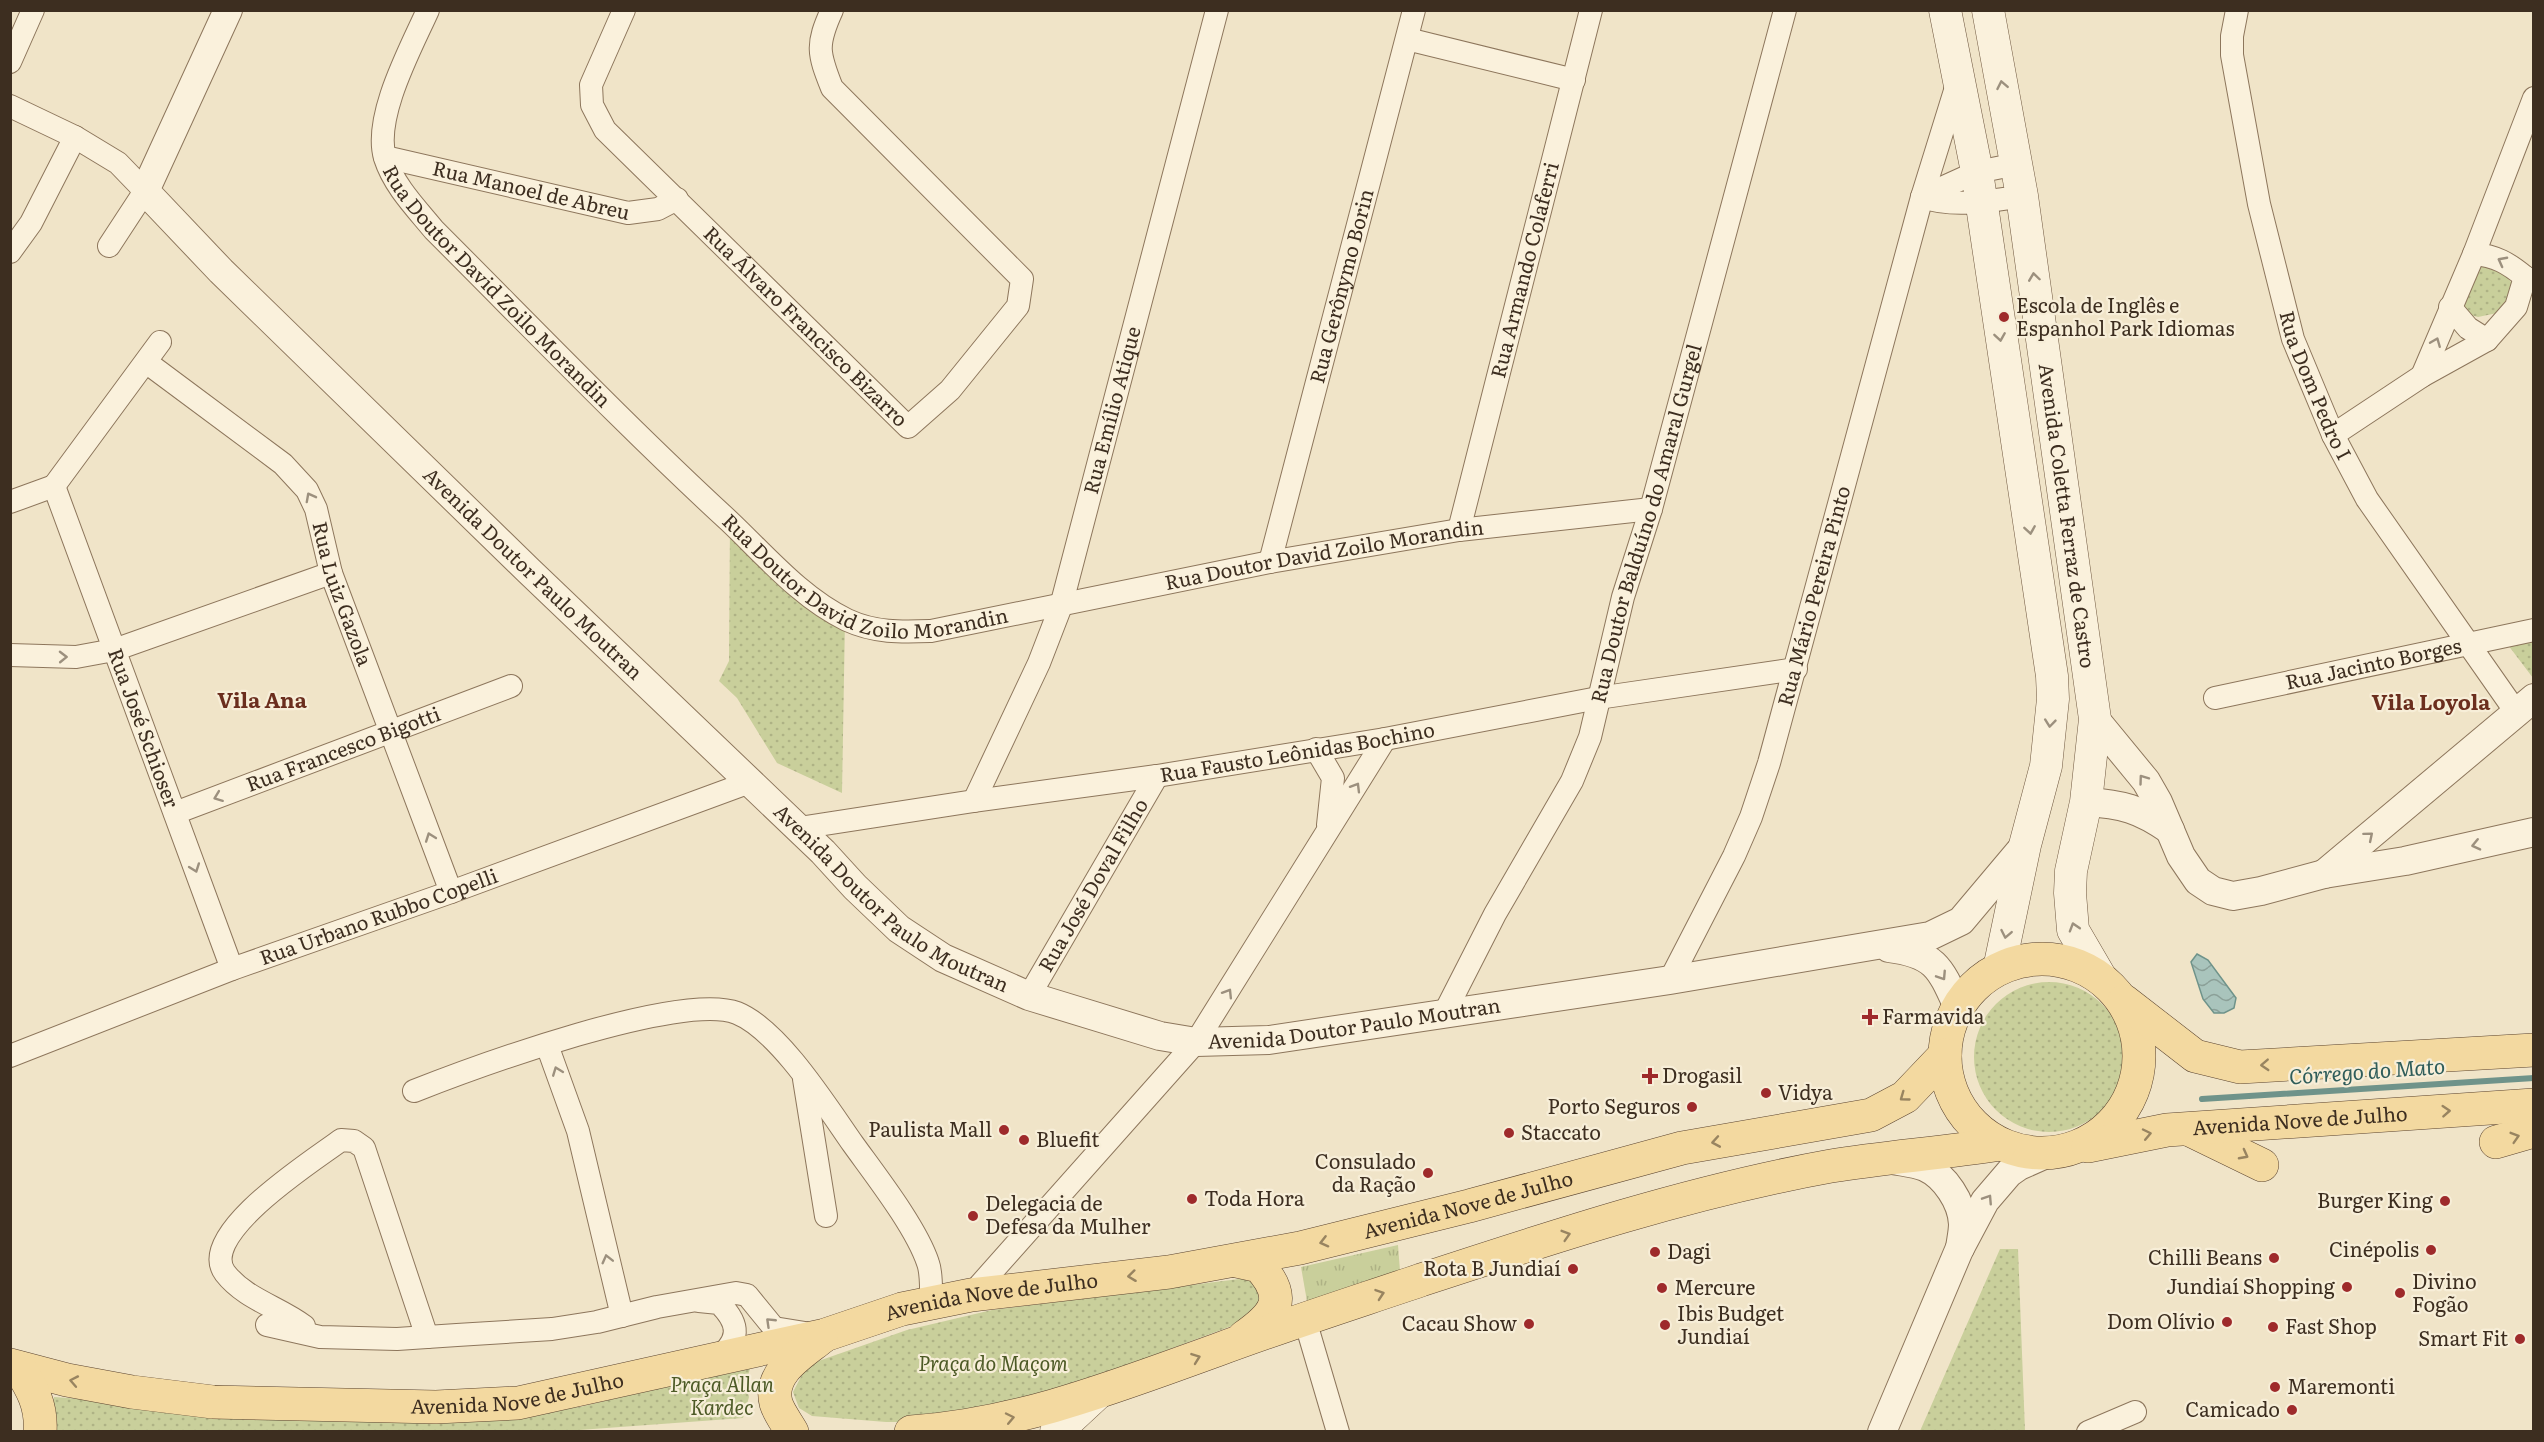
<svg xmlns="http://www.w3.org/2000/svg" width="2544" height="1442" font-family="Literata,serif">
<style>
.grass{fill:url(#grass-tufts)}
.park{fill:url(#park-dots)}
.water{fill:url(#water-waves);stroke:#6f938a;stroke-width:1.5}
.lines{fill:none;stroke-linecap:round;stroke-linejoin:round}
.stream{stroke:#6f938a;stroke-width:6}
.minor-casing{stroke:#8d765c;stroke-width:24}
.tertiary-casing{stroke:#8d765c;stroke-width:30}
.secondary-casing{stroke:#6f573f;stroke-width:33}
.primary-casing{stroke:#5b4430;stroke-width:34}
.minor{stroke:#faf1dc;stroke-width:22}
.tertiary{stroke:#faf1dc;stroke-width:28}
.secondary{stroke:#faf1dc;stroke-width:32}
.primary{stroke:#f3d9a0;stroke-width:33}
.oneway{stroke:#9c907e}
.oneway2{stroke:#988460}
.poi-dot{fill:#9e2a2b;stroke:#f7eed8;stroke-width:2}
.labels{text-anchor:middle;stroke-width:4.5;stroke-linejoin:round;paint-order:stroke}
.street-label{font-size:20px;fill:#3d2e20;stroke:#f7eed8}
.poi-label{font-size:20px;fill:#3d2e20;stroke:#f7eed8;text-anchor:start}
.park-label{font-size:20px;font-style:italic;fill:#4d5a26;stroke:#f7eed8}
.neighbourhood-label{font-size:21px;font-weight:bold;fill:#6b2e1e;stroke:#f7eed8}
.water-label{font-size:21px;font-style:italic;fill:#2f5d5a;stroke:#f7eed8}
</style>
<defs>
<pattern id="grass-tufts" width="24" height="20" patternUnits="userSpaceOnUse" patternTransform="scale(1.5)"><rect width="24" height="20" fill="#c9cf9b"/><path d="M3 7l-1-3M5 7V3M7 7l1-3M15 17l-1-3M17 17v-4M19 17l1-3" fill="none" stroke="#aeb285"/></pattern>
<pattern id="park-dots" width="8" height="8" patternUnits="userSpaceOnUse" patternTransform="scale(1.5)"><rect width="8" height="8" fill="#c9cf9b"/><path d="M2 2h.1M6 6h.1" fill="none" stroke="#aeb285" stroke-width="1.8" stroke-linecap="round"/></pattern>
<pattern id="water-waves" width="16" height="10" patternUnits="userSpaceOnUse" patternTransform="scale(1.5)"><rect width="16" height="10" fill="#a9c4bc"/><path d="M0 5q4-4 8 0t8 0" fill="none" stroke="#8ba098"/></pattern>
</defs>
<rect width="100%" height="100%" fill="#f0e4c8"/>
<path class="grass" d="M1398,1245L1400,1271L1308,1307L1301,1267Z"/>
<path class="park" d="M2481,263L2504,273L2514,286L2502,312L2478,317L2463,313V303Z
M730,522L845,619L842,793L777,763L737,698L719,681L729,661Z
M2533,638V678L2505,641Z
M1974 1057a75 75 0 1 1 150 0a75 75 0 1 1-150 0Z
M2000,1249H2018L2025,1431H1920Z
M1255,1277L1269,1312L975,1422H886L812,1416L799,1408L793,1392L807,1365L907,1330L992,1310Z
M751,1365L746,1383L749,1397L743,1418L552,1432H50L54,1397L348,1418L459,1417L580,1407Z"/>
<path class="water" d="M2197,954L2208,960L2236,998L2234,1008L2224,1013H2214L2203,999L2191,962Z"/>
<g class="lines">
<path class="stream" d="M2202,1099L2534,1078"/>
<defs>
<g id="minor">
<path id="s1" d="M428,10C411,48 373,117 385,158C394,186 416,208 434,230C532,328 627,427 729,521C765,555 801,598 847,620C875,633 901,632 931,631L1270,562L1459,530L1651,509"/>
<path id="s2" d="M624,10L591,85L592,105L605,130L908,427L950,390L1018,306L1022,279L832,88C818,53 816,45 832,10"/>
<path id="s3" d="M2237,10L2232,36V55L2259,204L2293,339L2333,435L2367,499L2516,712"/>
<path d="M1407,39L1574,80"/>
<path d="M10,62L33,10"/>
<path d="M10,106L75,137L118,163L145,191L109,246"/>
<path id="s4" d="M385,157L628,213L658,209L677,199"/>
<path d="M1922,197C1954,208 1990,201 2022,196"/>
<path d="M1922,197L1977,172L2017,164"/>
<path d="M10,252L31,223L75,137"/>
<path d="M2474,254C2496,256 2508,263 2525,277"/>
<path d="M2450,307L2468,328L2487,340"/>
<path id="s5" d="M146,362L283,464L307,490L316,509L331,573L451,892"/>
<path d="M2422,376L2474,254L2534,98"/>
<path d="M2333,435L2422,376L2487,340L2516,307L2525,277"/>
<path id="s6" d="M54,486L232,969"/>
<path d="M54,486L160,342"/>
<path d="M10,502L54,486"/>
<path id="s7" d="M1459,530L1591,10"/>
<path id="s8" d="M1270,562L1414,10"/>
<path d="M10,655L76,657L114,650L331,573"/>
<path id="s9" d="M2215,698L2534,630"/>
<path d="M1316,749L1333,778L1328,825"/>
<path id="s10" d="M974,801L1039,663L1061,606L1217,10"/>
<path id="s11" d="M175,813L511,686"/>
<path id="s12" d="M799,828L974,801L1157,776L1385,739L1598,698L1796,669"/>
<path id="s13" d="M1670,980L1734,856L1751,817L1769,763L1922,197L1958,81"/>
<path id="s14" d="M1029,996L1157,776"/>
<path id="s15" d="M1445,1012L1495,914L1572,781L1590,737L1623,597L1651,509L1785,10"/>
<path d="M547,1045L578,1131L622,1316"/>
<path id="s16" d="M10,1056L232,969L451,892L750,782"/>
<path d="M804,1079L826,1216"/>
<path d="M414,1091C475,1067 681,991 737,1013C779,1030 827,1107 853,1144C876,1176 916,1227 928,1263C932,1274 931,1291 931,1303"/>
<path d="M971,1295L1196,1042L1385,739"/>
<path d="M699,1301L719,1303C741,1325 740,1340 716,1360"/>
<path d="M1305,1320L1338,1432"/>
<path d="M267,1325L320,1337L397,1339L457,1335L552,1329L597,1322L657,1307L736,1293L747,1295L774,1328L805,1333"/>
<path d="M304,1326C279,1307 245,1299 225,1273C196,1234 316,1159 341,1140L354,1141L364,1148L427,1337"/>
<path d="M2088,1432L2135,1412"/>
</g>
<g id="tertiary">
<path id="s17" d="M228,10L145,191L221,271L528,570L823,852L855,887L899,929L943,958L1029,996L1160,1036L1196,1042L1269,1040L1670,980L1930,936L1961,921L2025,845"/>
<path d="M2095,719L2146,781L2158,802L2181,856L2198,881L2213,891L2233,896L2261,891L2324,874L2405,861L2534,832"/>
<path d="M2086,802C2122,804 2140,809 2170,830"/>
<path d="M2324,874L2534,698"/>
<path d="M1889,948C1935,954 1940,967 1958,1007"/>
<path d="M1893,1160C1903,1162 1915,1163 1925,1167C1945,1176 1962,1202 1963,1224C1963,1232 1961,1240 1960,1248"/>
<path d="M1882,1432L1959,1250L1985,1201L2009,1173L2019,1166L2046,1154"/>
</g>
<g id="secondary">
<path d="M1945,10L1977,172L2052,676L2053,699L2046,766L2025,845L1999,969"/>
<path id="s18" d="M1988,10L2022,196L2095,719L2086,802L2071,871L2070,893L2073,930L2101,978"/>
<path d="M1056,1432L1098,1393"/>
</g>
<g id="primary">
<circle cx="2042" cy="1056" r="97"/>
<path d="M2124,1001L2195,1056L2240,1067L2534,1050"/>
<path d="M2190,1130L2262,1165"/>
<path d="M2496,1142L2534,1131"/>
<path id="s19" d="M2088,1146L2167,1130L2534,1105"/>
<path d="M1236,1261L1259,1266C1289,1299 1275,1315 1244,1337"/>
<path id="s20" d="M10,1365L67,1380L132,1392L213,1402L436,1407L518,1403L825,1335L902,1309L971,1295L1169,1272L1300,1248L1469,1206L1682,1148L1871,1115L1905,1097L1945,1055"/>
<path d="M19,1368C32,1388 42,1406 40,1432"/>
<path d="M792,1432C787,1423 779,1413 776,1403C768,1373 801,1354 821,1338"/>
<path d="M911,1432C1018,1425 1117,1386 1217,1350C1284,1325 1353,1303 1421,1280C1555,1236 1692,1191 1831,1166C1887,1157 1944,1153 2000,1144"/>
</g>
</defs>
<use href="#minor" class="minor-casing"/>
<use href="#tertiary" class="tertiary-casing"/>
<use href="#secondary" class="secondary-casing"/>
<use href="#primary" class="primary-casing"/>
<use href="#minor" class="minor"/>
<use href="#tertiary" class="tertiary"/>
<use href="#secondary" class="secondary"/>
<use href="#primary" class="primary"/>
</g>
<defs><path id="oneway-chevron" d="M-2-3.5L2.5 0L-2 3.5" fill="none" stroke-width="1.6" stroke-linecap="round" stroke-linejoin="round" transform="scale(1.5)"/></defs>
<g class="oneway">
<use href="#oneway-chevron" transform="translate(2002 85) rotate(-101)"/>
<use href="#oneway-chevron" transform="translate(2502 261) rotate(-152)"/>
<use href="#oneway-chevron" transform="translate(2034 277) rotate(-98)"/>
<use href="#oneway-chevron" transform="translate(2000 337) rotate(81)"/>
<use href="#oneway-chevron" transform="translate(2436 342) rotate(-68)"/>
<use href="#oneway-chevron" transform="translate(310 497) rotate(-118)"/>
<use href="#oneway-chevron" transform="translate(2030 530) rotate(81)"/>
<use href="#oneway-chevron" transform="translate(63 657) rotate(-1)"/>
<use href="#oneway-chevron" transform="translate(2050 723) rotate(96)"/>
<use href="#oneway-chevron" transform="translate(2143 779) rotate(-126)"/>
<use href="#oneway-chevron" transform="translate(1356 787) rotate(-59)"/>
<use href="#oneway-chevron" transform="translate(218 797) rotate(159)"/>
<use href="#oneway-chevron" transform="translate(2369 836) rotate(-40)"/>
<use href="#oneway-chevron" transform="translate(430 837) rotate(-110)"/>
<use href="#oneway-chevron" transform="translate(2476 845) rotate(167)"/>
<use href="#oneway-chevron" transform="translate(195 868) rotate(70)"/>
<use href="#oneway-chevron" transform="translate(2074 927) rotate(-107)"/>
<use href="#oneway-chevron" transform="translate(2006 934) rotate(101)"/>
<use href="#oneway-chevron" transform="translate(1942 976) rotate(57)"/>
<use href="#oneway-chevron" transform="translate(1228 993) rotate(-58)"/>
<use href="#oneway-chevron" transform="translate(557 1071) rotate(-111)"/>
<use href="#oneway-chevron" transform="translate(1988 1199) rotate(-57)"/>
<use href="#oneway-chevron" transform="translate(607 1259) rotate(-104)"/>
<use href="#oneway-chevron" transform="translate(770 1322) rotate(-136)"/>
</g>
<g class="oneway2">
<use href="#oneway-chevron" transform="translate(2265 1065) rotate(177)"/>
<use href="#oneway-chevron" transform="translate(1904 1097) rotate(144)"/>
<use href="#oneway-chevron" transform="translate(2446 1111) rotate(-4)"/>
<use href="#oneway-chevron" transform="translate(2147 1134) rotate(-12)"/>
<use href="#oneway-chevron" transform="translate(2515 1137) rotate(-17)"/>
<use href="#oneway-chevron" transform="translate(1716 1142) rotate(170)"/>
<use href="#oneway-chevron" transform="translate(2244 1155) rotate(28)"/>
<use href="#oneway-chevron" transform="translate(1566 1235) rotate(-17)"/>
<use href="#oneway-chevron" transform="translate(1324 1242) rotate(166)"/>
<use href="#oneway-chevron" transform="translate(1132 1276) rotate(173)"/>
<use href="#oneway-chevron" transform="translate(1380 1294) rotate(-19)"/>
<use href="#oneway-chevron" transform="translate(1196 1358) rotate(-20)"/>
<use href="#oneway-chevron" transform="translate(74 1381) rotate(-169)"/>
<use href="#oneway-chevron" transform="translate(1010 1418) rotate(-12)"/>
</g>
<g class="poi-dot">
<circle cx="2004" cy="317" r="6"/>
<path d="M1867 1008h6v6h6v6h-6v6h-6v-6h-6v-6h6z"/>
<path d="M1647 1067h6v6h6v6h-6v6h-6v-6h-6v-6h6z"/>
<circle cx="1766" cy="1093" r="6"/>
<circle cx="1692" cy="1107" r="6"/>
<circle cx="1004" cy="1130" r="6"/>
<circle cx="1509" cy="1133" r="6"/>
<circle cx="1024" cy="1140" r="6"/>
<circle cx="1428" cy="1173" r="6"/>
<circle cx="1192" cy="1199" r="6"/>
<circle cx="2445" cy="1201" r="6"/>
<circle cx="973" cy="1216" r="6"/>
<circle cx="2431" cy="1250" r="6"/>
<circle cx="1655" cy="1252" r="6"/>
<circle cx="2274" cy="1258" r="6"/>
<circle cx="1573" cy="1269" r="6"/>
<circle cx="2347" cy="1287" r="6"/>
<circle cx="1662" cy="1288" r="6"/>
<circle cx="2400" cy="1293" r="6"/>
<circle cx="2227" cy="1322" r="6"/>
<circle cx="1529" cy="1324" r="6"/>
<circle cx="1665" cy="1325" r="6"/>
<circle cx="2273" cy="1327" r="6"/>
<circle cx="2520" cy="1339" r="6"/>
<circle cx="2275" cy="1387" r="6"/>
<circle cx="2292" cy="1410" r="6"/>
</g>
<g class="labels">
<g class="street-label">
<text dy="7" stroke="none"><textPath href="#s4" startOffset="150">Rua Manoel de Abreu</textPath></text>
<text dy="7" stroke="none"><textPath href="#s7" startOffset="268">Rua Armando Colaferri</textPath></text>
<text dy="7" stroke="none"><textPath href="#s1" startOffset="328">Rua Doutor David Zoilo Morandin</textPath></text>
<text dy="7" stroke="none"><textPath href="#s8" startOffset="285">Rua Gerônymo Borin</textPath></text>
<text dy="7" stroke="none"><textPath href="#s2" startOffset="411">Rua Álvaro Francisco Bizarro</textPath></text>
<text dy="7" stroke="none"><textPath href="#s3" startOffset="387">Rua Dom Pedro I</textPath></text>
<text dy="7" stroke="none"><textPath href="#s10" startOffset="416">Rua Emílio Atique</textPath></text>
<text dy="7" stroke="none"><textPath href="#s18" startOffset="512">Avenida Coletta Ferraz de Castro</textPath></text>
<text dy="7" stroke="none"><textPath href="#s15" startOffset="532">Rua Doutor Balduíno do Amaral Gurgel</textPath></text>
<text dy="7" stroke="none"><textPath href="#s1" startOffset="1300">Rua Doutor David Zoilo Morandin</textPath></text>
<text dy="7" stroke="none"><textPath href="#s1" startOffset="816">Rua Doutor David Zoilo Morandin</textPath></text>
<text dy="7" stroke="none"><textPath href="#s17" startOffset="744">Avenida Doutor Paulo Moutran</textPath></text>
<text dy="7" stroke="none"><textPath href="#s5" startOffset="316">Rua Luiz Gazola</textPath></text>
<text dy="7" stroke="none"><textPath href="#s13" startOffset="412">Rua Mário Pereira Pinto</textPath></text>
<text dy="7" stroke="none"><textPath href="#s9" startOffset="162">Rua Jacinto Borges</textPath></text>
<text dy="7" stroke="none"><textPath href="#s6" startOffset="258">Rua José Schioser</textPath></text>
<text dy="7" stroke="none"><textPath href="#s11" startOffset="180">Rua Francesco Bigotti</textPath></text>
<text dy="7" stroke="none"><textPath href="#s12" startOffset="504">Rua Fausto Leônidas Bochino</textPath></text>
<text dy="7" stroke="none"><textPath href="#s14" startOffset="128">Rua José Doval Filho</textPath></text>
<text dy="7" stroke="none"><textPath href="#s17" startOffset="1230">Avenida Doutor Paulo Moutran</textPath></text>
<text dy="7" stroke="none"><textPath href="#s16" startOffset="394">Rua Urbano Rubbo Copelli</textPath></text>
<text dy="7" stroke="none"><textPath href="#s17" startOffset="1734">Avenida Doutor Paulo Moutran</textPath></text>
<text dy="7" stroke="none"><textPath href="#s19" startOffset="214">Avenida Nove de Julho</textPath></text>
<text dy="7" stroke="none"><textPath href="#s20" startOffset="1484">Avenida Nove de Julho</textPath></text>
<text dy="7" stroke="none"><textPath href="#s20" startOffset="998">Avenida Nove de Julho</textPath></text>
<text dy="7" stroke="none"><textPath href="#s20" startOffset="512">Avenida Nove de Julho</textPath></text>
</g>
<g class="poi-label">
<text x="2016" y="313">Escola de Inglês e<tspan x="2016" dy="23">Espanhol Park Idiomas</tspan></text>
<text x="1882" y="1024">Farmavida</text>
<text x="1662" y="1083">Drogasil</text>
<text x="1778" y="1100">Vidya</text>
<text x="1680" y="1114" text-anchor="end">Porto Seguros</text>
<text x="992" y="1137" text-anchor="end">Paulista Mall</text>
<text x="1521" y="1140">Staccato</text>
<text x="1036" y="1147">Bluefit</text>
<text x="1416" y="1169" text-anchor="end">Consulado<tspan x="1416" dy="23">da Ração</tspan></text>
<text x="1204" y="1206">Toda Hora</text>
<text x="2433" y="1208" text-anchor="end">Burger King</text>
<text x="985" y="1211">Delegacia de<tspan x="985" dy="23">Defesa da Mulher</tspan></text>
<text x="2419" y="1257" text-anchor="end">Cinépolis</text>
<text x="1667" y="1259">Dagi</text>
<text x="2262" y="1265" text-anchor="end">Chilli Beans</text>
<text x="1561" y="1276" text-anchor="end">Rota B Jundiaí</text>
<text x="2412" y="1289">Divino<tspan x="2412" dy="23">Fogão</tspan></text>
<text x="2335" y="1294" text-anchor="end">Jundiaí Shopping</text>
<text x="1674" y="1295">Mercure</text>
<text x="1677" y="1321">Ibis Budget<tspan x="1677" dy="23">Jundiaí</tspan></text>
<text x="2215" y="1329" text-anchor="end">Dom Olívio</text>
<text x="1517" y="1331" text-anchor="end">Cacau Show</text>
<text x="2285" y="1334">Fast Shop</text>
<text x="2508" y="1346" text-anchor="end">Smart Fit</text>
<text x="2287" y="1394">Maremonti</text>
<text x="2280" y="1417" text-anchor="end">Camicado</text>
</g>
<g class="park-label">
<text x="993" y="1371">Praça do Maçom</text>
<text x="722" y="1392">Praça Allan<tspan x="722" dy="23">Kardec</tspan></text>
</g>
<g class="neighbourhood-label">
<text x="262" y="708">Vila Ana</text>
<text x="2431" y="710">Vila Loyola</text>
</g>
<g class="water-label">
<text transform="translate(2367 1072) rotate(-4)" y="7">Córrego do Mato</text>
</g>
</g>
<rect width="2544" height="1442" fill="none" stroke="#3d2e20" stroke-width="24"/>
</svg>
